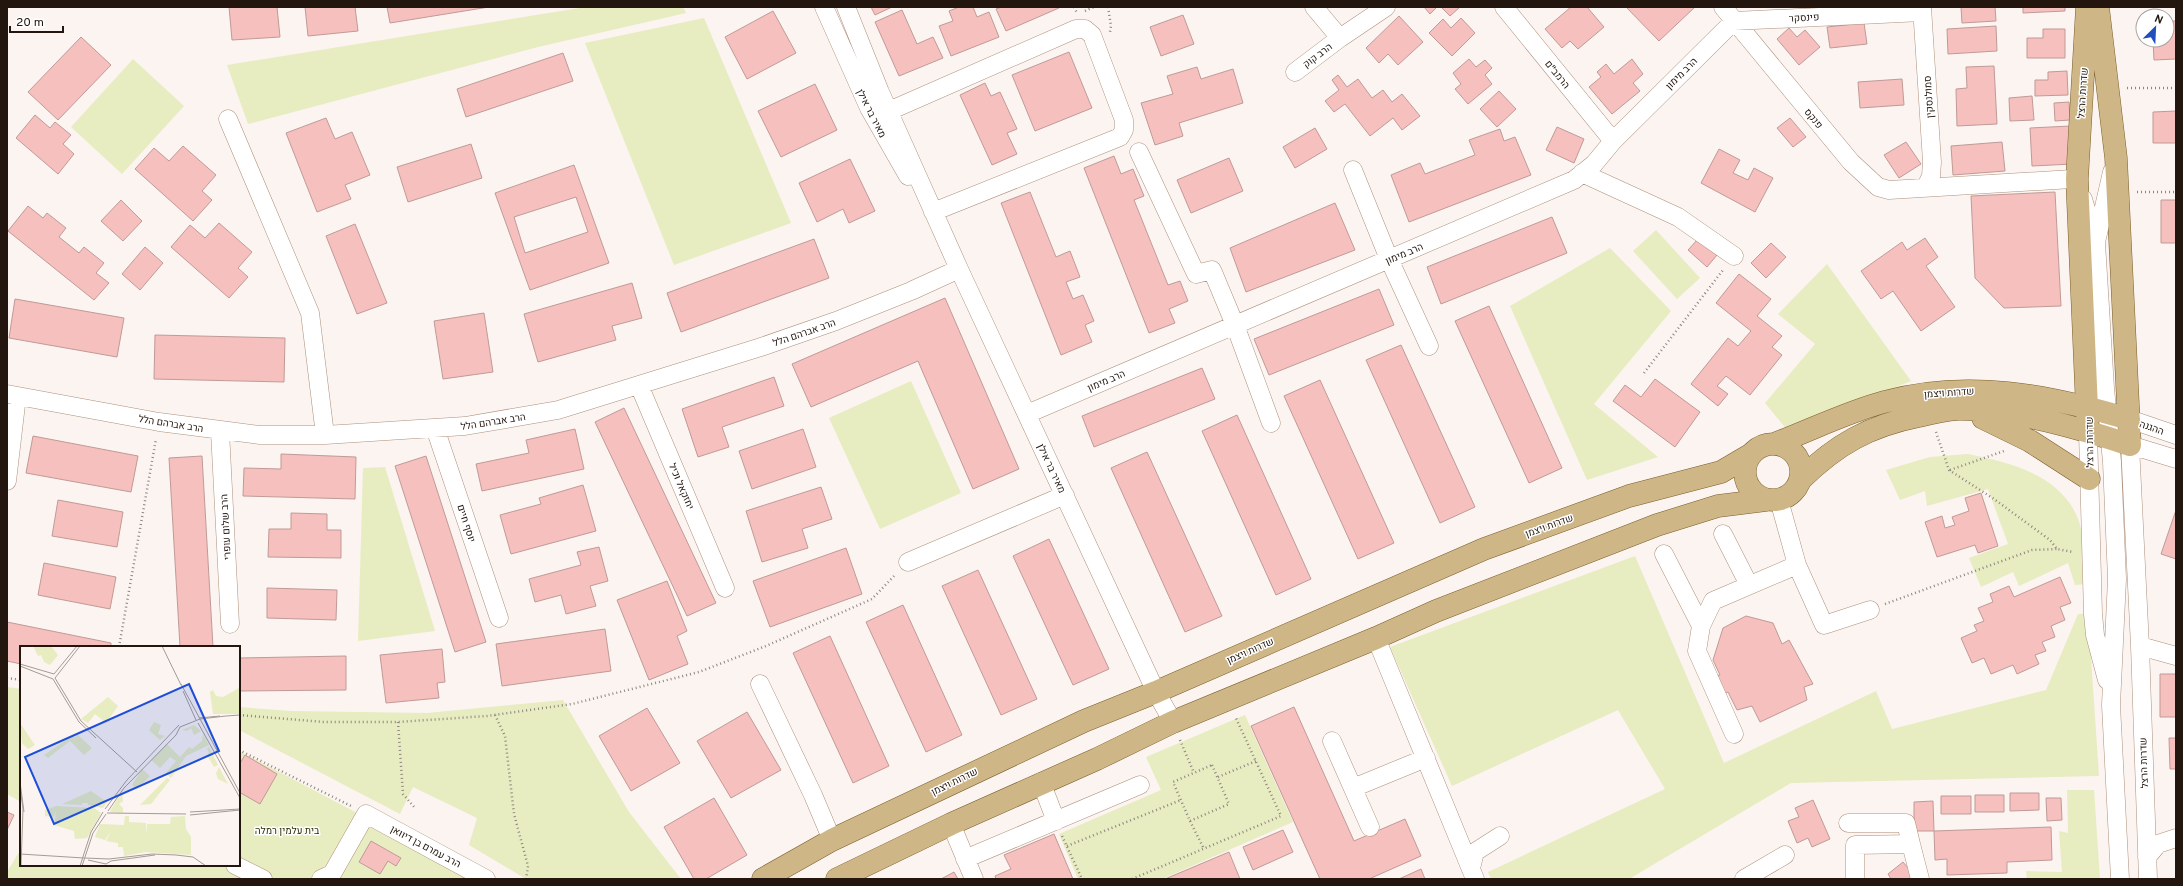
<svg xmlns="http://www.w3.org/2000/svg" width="2183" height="886" font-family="Overpass,Heebo,sans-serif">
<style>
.green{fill:#e8ecc1}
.building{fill:#f5c0bd;stroke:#c19a97;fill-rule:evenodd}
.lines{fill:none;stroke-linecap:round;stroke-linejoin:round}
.minor-casing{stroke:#af907d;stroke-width:19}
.major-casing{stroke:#7c5f29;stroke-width:23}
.path{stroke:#8f8680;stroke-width:2.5;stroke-dasharray:1 3;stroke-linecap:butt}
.minor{stroke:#fff;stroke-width:18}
.major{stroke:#ceb687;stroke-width:22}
.labels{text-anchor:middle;stroke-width:3;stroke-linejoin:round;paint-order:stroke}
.street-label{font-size:10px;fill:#22160f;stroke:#fff}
.park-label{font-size:10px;fill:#2b2d08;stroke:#fff}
.inset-road{fill:none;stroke:#a49b96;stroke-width:1}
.view{fill:#1d4ed8;fill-opacity:0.15;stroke:#1d4ed8;stroke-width:2}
.inset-edge{fill:none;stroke:#22160f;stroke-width:2}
</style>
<rect width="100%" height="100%" fill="#fbf4f0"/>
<path class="green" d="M586,7H683L686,13L538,47L248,124L227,65Z
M704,18L791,223L674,265L585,43Z
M133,59L184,106L122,174L71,127Z
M1656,230L1700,278L1677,299L1633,251Z
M1610,248L1671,311L1594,404L1658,457L1587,480L1510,306Z
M1827,264L1911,381L1788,431L1765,403L1815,344L1778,314Z
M911,381L961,493L880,529L829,418Z
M1968,454C2007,462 2055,473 2075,512C2086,533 2084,561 2086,584L2075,585L2068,563L2019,586L2013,572L1981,587L1969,558L2008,544L1988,489L1927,506L1925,491L1900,500L1886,470L1930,457Z
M385,467L435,631L358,641L363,468Z
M1635,556L1724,763L1876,691L1892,729L2046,690L2078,614H2088L2099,776L1791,783L1629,879H1491L1488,872L1665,789L1618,710L1452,786L1390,647Z
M7,687L21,689V802L7,794Z
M563,700L629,812L681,879H526L469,845L477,818L413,787L400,814L239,730V707L292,711L427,713Z
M1245,715L1293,822L1162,879H1078L1059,834L1161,790L1146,757Z
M239,751L483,879H7V872L21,849V865H239Z
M2067,790H2094L2100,879H2027L2026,871L2062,872L2059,831L2068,833Z"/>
<path class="building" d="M229,7H277L280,37L232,40Z
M305,7H355L358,31L308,36Z
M387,7H489L390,23Z
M871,7H892L875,15Z
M959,7H973L977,17L989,12L999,37L951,56L939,26L953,21L949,11Z
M1002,7H1059V8L1006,31L996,9Z
M1424,7H1437L1430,14Z
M1441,7H1460L1450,16Z
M1571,7H1587L1604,27L1578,49L1570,41L1562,48L1545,29Z
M1626,7H1695L1659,41Z
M1961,7H1995L1996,21L1962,23Z
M2023,7H2065V11L2023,13Z
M902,10L917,44L933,37L943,58L899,76L875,22Z
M773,11L796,53L747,79L725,37Z
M1183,15L1194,44L1161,56L1150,27Z
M1399,16L1423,42L1398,65L1388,54L1379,63L1366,48Z
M1461,18L1475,33L1452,56L1429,33L1443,19L1451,28Z
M2167,21H2176V59L2154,60L2153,40H2167Z
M1864,23L1867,44L1830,48L1827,27Z
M1996,26L1997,51L1948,54L1947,29Z
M1789,28L1797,37L1805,30L1820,47L1799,65L1777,39Z
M2043,29H2065V58H2027V38H2043Z
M81,37L111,65L58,120L28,92Z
M1069,52L1092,108L1035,131L1012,75Z
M563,53L573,81L466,117L457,89Z
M1469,59L1476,67L1485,60L1492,68L1485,75L1492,84L1468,104L1455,89L1461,84L1453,73Z
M1632,59L1643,74L1633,83L1640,91L1612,114L1589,87L1601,77L1597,72L1606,64L1614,74Z
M1994,66L1997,124L1957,126L1956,89L1967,88L1966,67Z
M1197,67L1201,79L1233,69L1243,103L1179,123L1183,136L1155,145L1141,103L1173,94L1167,76Z
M2067,71L2068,95L2035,96V80H2048V72Z
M1338,75L1347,87L1358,79L1372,98L1383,90L1392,102L1402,94L1420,116L1402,130L1393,118L1370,136L1345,104L1334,112L1325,101L1339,90L1332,80Z
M1902,79L1904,105L1860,108L1858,82Z
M985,83L991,96L1000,92L1017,129L1007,133L1017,154L992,165L960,95Z
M815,84L837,130L781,157L758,111Z
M1499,91L1516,109L1497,127L1480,109Z
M2032,96L2034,120L2010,121L2009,98Z
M2069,102L2070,120L2055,121L2054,103Z
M2176,111V143H2153V112Z
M35,115L50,128L55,122L71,135L63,144L74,154L58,174L16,138Z
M326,118L335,139L352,132L370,175L345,185L351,199L317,212L286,133Z
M1790,118L1806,137L1793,147L1777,128Z
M2071,126L2073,164L2032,166L2030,128Z
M1557,127L1584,139L1574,163L1546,150Z
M1315,128L1327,149L1295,168L1283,147Z
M1500,129L1504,141L1515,137L1531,175L1409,222L1391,175L1420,163L1425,174L1475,155L1469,140Z
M1906,142L1921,164L1899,178L1884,155Z
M2002,142L2005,171L1953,175L1951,146Z
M471,144L482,178L408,202L397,167Z
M183,146L216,175L202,191L212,200L193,221L135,169L154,148L169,161Z
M1719,149L1740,160L1733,173L1748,180L1754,168L1773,178L1755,212L1701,183Z
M1114,156L1121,174L1133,169L1144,196L1134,200L1168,285L1180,281L1188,301L1169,309L1175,323L1149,333L1084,168Z
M1229,158L1243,191L1191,213L1177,180Z
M850,159L875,211L849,223L843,209L817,222L799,183Z
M574,165L609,263L530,290L495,193ZM576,197L588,232L525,253L514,217Z
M1030,192L1056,257L1070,251L1080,277L1066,282L1073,299L1083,295L1094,321L1085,325L1092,342L1061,355L1001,203Z
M2055,192L2061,306L2004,308L1975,278L1971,196Z
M121,200L142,221L123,241L101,221Z
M2161,200H2176V243H2161Z
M1335,203L1355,250L1246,292L1230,248Z
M28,206L43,218L47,213L66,228L59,237L79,253L84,247L104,263L96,273L109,283L94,300L8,231Z
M1552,217L1567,253L1441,304L1427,267Z
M219,223L252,252L238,268L248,277L229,298L171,247L190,225L205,238Z
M355,224L387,303L357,314L326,236Z
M1925,238L1938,257L1926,266L1955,307L1921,331L1893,291L1881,299L1861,271L1902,242L1907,250Z
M814,239L829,278L681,332L667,293Z
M1698,239L1717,255L1707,267L1688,250Z
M1771,243L1786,257L1766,278L1751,263Z
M145,247L163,263L140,290L122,274Z
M1739,274L1771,299L1757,316L1782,336L1772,347L1782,355L1750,395L1726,376L1717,386L1728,394L1718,406L1691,384L1728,338L1738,346L1751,331L1716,303Z
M632,283L642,318L612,326L616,340L538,362L524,314Z
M1379,289L1394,325L1269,375L1254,339Z
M945,298L1019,469L973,489L918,361L811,407L792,364Z
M15,299L124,318L117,357L9,338Z
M1489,306L1562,468L1529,483L1455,321Z
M484,313L493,372L443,379L434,321Z
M155,335L285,338L284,382L154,379Z
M1401,345L1475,507L1440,523L1366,360Z
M1202,368L1215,399L1094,447L1082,416Z
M774,377L784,406L722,427L729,447L698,457L682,409Z
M1655,379L1700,412L1675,447L1613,401L1625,385L1641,397Z
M1320,380L1394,543L1358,559L1284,396Z
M624,408L716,603L687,616L595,422Z
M1237,415L1311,579L1276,595L1202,431Z
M575,429L584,469L482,491L476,464L529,453L526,440Z
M803,429L816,467L752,489L739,451Z
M33,436L138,456L131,492L26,473Z
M1147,452L1222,616L1185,632L1111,468Z
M281,454L356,457L355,499L243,496L244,468L281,469Z
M202,456L213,647H180L169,458Z
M426,456L486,642L455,652L395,466Z
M583,485L596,531L511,554L500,515L541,504L539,498Z
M821,487L832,519L802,529L808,548L762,562L746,511Z
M1981,493L1998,546L1978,553L1975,545L1937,557L1925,522L1942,516L1945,528L1955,525L1952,517L1969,511L1965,498Z
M58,500L123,512L117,547L52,536Z
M2176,510V559L2161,554Z
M291,513L327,514V530H341V558L268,557L269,529H291Z
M1049,539L1109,669L1073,685L1013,556Z
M599,547L608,581L590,586L596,606L566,614L561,595L535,602L529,579L581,565L577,552Z
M846,548L862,594L770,627L753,581Z
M44,563L116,577L110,609L38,595Z
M978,570L1037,699L1001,715L942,586Z
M2060,577L2071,603L2060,607L2065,620L2051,626L2055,637L2042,642L2046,651L2035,655L2039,664L2017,674L2013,665L1991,674L1984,658L1972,663L1961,638L1977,631L1974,625L1984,621L1978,608L1993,602L1990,594L2009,586L2014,597Z
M667,581L687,631L677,636L688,664L649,680L617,600Z
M267,588L337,590L336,620L267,618Z
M903,605L962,735L926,752L866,622Z
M1746,616L1773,623L1782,644L1789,640L1813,684L1804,687L1807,700L1760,722L1752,706L1737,710L1728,692L1724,694L1716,676L1720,675L1713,660L1723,628Z
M7,622L111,643V647H21V664L7,661Z
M605,629L611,671L502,686L496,644Z
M830,636L889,766L853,783L793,653Z
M442,649L445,682L437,683L439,698L386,703L380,655Z
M346,656V690L239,691V658Z
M2160,674H2176V717H2160Z
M1294,707L1354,841L1405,819L1421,856L1369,879H1320L1251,726Z
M647,708L680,763L631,791L599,736Z
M747,712L781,770L731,798L697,741Z
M2169,738H2176V769H2170Z
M245,755L277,774L260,804L239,792V765Z
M2010,793H2039V810L2010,811Z
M1975,795H2004V812H1975Z
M1941,796H1971V814H1941Z
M714,798L747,855L706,879H694L664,827Z
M2046,798H2061L2062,820L2047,821Z
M1813,800L1830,839L1812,847L1808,838L1797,843L1788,821L1799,817L1795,808Z
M1933,801L1934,831H1914V802Z
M7,812L14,815L7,830Z
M2051,827L2052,860L2007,862V873L1947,875V859L1935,860L1934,831Z
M1283,830L1293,852L1253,870L1243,847Z
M1054,834L1073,879H996L995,876L1011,869L1004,855Z
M371,841L401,858L396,866L388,861L380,874L359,862Z
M1229,852L1240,879H1165Z
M1903,862L1914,875L1909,879H1891L1888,874Z
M1421,869L1425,879H1399Z
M954,872L958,879H941Z"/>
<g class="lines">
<defs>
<path id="minor" d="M824,7L869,108L908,176
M846,7L880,92L959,269L1156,692L1173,722
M1314,7L1340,38
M1504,7L1613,141
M1723,7L1851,162L1878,187L1889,190L2072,179
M1922,7L1932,162L1931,176L1926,187
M1295,72L1340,38L1386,7
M889,111L1076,29H1085L1092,35L1124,120V130L1120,137L933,212
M228,119L310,313L325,435
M1139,152L1196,274L1212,270L1235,325L1271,423
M1353,170L1389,259L1429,346
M1582,173L1678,217L1734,256
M2083,199L2096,243L2105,388L2112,462L2117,579L2111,705L2120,879
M2096,242L2112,172
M639,385L725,588
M7,394L159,422L260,435H325L465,426L558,410L761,347L836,321L911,291L959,269
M1027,414L1574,180L1594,164L1613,141L1734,21L1922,12
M2129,419L2176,435
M435,428L499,618
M220,431L230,624
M2088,432L2093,614L2095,635L2107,680
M7,481L17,396
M1779,500L1797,565L1824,625L1870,610
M1723,534L1749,585
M1664,554L1701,626
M908,562L1065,495
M1376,638L1475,879
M2140,646L2176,656
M760,684L813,795L832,840
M1734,734L1697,651L1701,626L1713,601L1797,565
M1332,741L1370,827
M1041,782L1056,821
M1353,788L1426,758
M1848,823H1906L1911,844
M951,824L974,879
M2147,857L2158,844L2176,838
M965,859L1140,785
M235,865L263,879
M1471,868L1475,852L1500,836
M321,879L332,874L366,814L486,879
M1744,879L1785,855
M1855,879V845L1911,844L1920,879
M2148,879L2140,646L2130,445L2176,459"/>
<path id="major" d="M2087,7L2077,179L2088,432
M1983,418L2030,441L2089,479
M1745 472a28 28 0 1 1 56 0a28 28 0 1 1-56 0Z
M1774,444C1811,430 1847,412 1884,402C1967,379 2048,395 2129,419
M1800,480C1837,444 1869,426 1919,416C1931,413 1945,410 1958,409C2011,408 2079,428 2130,445L2116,158L2098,7
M763,879L832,840L1084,721L1156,692L1484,549L1629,496L1721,472L1750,455
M837,879L951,824L1097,759L1173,722L1376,638L1436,611L1657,525L1718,506L1766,500"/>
</defs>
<use href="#minor" class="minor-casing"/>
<use href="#major" class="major-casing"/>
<path class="path" d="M1074,7L1077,13
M1108,7L1111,26L1110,32
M1085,11L1094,7
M2127,88H2176
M2137,192H2176
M1644,373L1723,270
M1936,432L1949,470L1994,499L2050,540L2057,549L2073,552
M1950,470L2004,451
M1885,604L2032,550L2057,549
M119,647L156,439
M7,678L21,680
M239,715L324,722H398L487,716L572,704L699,672L766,646L872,599L896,574
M495,715L505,736L514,814L528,866L526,879
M398,722L403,794L415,808
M1180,740L1194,773
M239,750L351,806
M1212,765L1229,804L1190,821L1173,782Z
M1218,777L1256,761
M1190,821L1204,849
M1062,836L1082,879
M1067,846L1181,800
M1132,879L1281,816L1235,716"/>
<use href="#minor" class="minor"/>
<use href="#major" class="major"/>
</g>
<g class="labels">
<g class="street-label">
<text transform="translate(1804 17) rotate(-3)" y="4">פינסקר</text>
<text transform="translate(1317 55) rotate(-37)" y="4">הרב קוק</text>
<text transform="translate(1681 73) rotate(-45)" y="4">הרב מימון</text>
<text transform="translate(1558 74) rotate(51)" y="4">הרמב"ם</text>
<text transform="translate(2082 93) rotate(-86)" y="4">שדרות הרצל</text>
<text transform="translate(1928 97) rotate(-94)" y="4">סמולנסקין</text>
<text transform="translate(872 113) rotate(63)" y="4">מאיר בר אילן</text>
<text transform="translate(1814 118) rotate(50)" y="4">פנקס</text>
<text transform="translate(1404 253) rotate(-23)" y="4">הרב מימון</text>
<text transform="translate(804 332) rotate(-19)" y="4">הרב אברהם הלל</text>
<text transform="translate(1106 380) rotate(-23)" y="4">הרב מימון</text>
<text transform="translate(1949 392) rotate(-4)" y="4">שדרות ויצמן</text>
<text transform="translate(493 421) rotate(-9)" y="4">הרב אברהם הלל</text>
<text transform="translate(171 423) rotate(9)" y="4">הרב אברהם הלל</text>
<text transform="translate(2152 427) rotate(19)" y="4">ההגנה</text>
<text transform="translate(2089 442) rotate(-91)" y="4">שדרות הרצל</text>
<text transform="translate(1052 468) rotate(65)" y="4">מאיר בר אילן</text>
<text transform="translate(682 486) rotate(67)" y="4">יחזקאל וכיל</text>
<text transform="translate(467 523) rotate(72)" y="4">יוסף חיים</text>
<text transform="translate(1549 525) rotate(-20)" y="4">שדרות ויצמן</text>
<text transform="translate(225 527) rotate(-93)" y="4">הרב שלום עופרי</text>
<text transform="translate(1250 650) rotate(-24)" y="4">שדרות ויצמן</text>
<text transform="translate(2143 763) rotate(-92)" y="4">שדרות הרצל</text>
<text transform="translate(954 781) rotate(-26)" y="4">שדרות ויצמן</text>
<text transform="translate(426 846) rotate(28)" y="4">הרב עמרם בן דיוואן</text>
</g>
<g class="park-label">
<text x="287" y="834">בית עלמין רמלה</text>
</g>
</g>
<g transform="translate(20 646)">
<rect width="220" height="220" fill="#fbf4f0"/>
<path d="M13,0H31L38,9L30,19L24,16L21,9L18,10ZM219,42L220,68H193L190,46L193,44L196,50L203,51ZM88,51L98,60L86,77L75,68L68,77L61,73ZM134,76L141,79L138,88L145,90L140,94L129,84ZM0,77L15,99L8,103L2,97ZM174,79L181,85L174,89L171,82L167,85L162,84ZM55,88L54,92L58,89L72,102L64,109L50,95L28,112L24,109ZM183,88L189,99L166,110L151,132L146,127L156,115L150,111L140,122L131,114L147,98L160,111L169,101L172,103L182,95ZM189,101L198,119L194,121L187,109L189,108L187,102ZM199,121L208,138L198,133L196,127ZM122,123L130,130L117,143L112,139ZM147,132L150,134L131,158L120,159ZM71,145L87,156L83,162L68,159V157H62V159L42,158ZM102,146L103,155L99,158L103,162V167L92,166L90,165ZM36,160L74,162L81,167L67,192L55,193L54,185L34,179L36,165L34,171L25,170V164ZM105,170H109V176L126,177V190L127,178H150L151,171L165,170L166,183L171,191V209L126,206L104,210L103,201H98V197L86,195L91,185L85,194L75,191L80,178L104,179Z" fill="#e8ecc1"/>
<path class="inset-road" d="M142,0L161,39M0,18L34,28M0,20L33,33L59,76L76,92M34,28L57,0M35,32L61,75L117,126M35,32L60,0M163,45L176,74M206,70L180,73L220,147M206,70L220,69M179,72L200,70M178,77L220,152M0,136L4,166M0,141L3,163L1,220M85,163L107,134L159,79M88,165L104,142L156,89L160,81L180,73L161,38M170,166L220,163M87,167L166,168M170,169L220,164M0,208L64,212M65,212L89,213L132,208L156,209L173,211L186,220M68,214L86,218L91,215L135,209M60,220L71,186L83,166M62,220L73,187L86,168"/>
<path class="view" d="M169,38L199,105L34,178L5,111Z"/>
<rect width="220" height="220" class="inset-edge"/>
</g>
<rect width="2183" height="886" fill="none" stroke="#22160f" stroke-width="16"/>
<g transform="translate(2155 28) rotate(24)"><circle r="19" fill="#ffffff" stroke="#a7a29f"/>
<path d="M0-3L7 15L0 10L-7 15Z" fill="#204fbd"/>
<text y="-6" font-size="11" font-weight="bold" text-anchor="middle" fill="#22160f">N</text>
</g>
<path d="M10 26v6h53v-6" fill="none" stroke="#22160f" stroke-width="2"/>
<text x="16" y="26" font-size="12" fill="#22160f" stroke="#ffffff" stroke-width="3" paint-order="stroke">20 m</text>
</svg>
